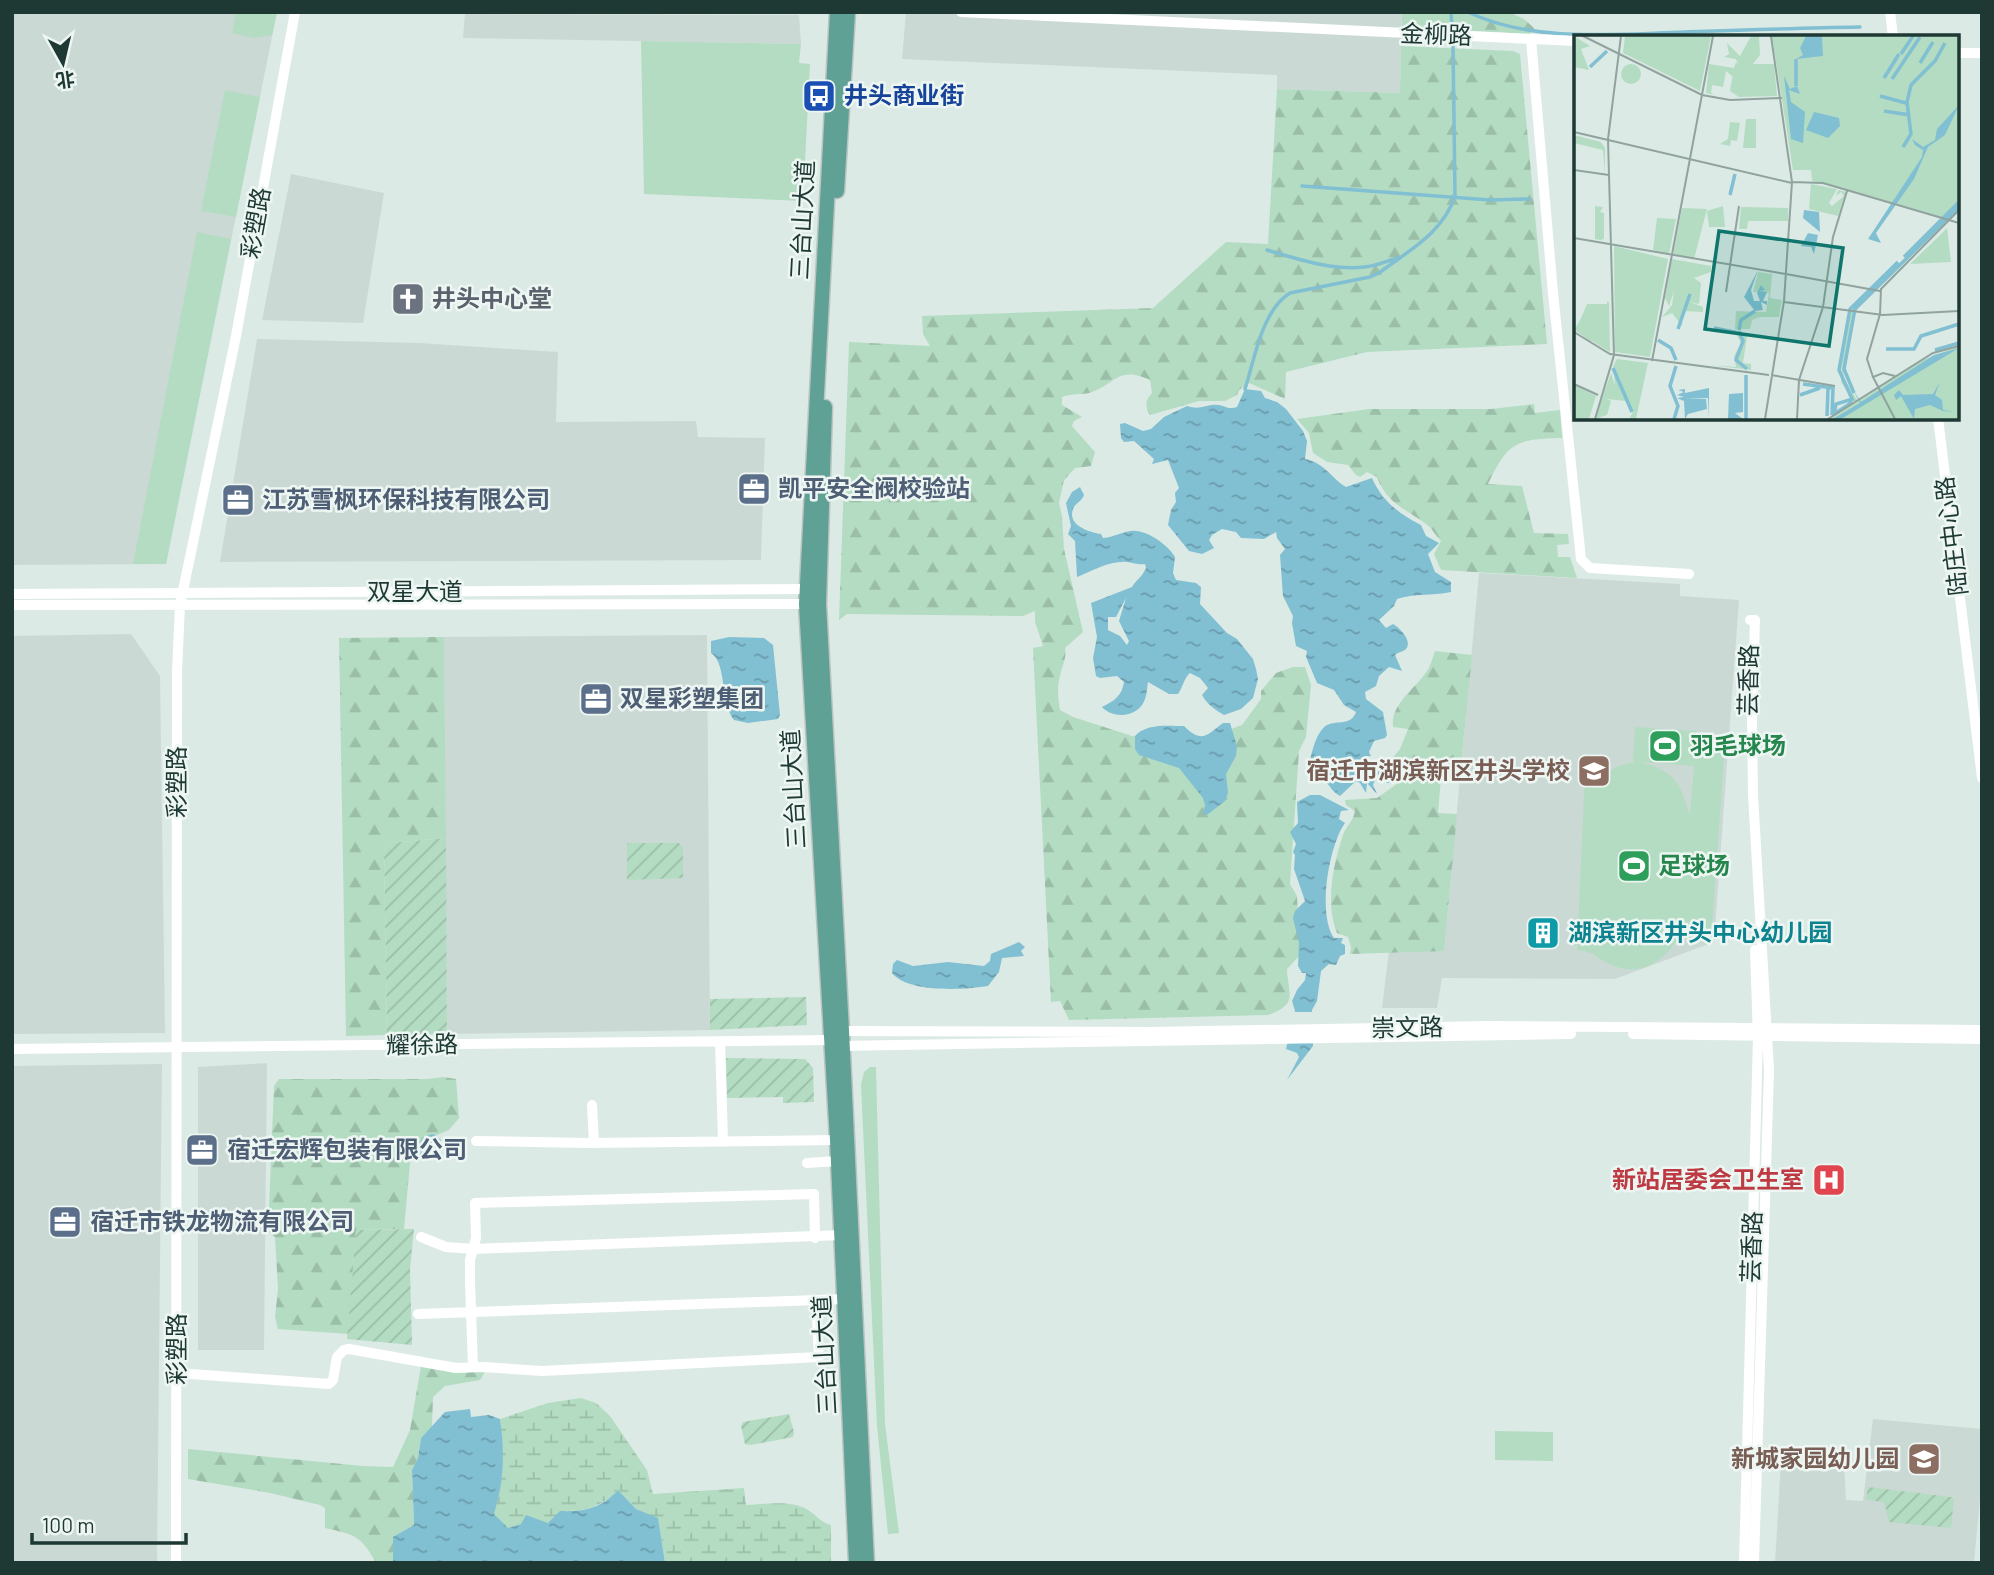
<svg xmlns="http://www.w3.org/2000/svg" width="1994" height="1575" font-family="Barlow,'Noto Sans SC',sans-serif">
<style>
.built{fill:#cbd9d4}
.grass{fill:#b4dcc2;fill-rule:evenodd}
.forest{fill:url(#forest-firs)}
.wetland{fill:url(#wetland-marsh)}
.garden{fill:url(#garden-furrows)}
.water{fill:url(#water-ripples);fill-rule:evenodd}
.pier{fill:#dceae5}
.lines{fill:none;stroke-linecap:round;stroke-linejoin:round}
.stream{stroke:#81bfd2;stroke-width:3.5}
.major-casing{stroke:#bcc4c2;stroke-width:17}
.minor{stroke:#fff;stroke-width:10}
.major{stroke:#5fa195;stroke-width:14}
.labels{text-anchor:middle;stroke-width:5;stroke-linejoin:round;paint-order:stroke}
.street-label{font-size:24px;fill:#1e3934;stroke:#edf6f2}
.transit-label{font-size:24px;font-weight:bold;fill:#164399;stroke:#edf6f2;text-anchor:start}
.worship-label{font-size:24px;font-weight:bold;fill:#5b616d;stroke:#edf6f2;text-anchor:start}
.service-label{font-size:24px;font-weight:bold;fill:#4e5e75;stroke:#edf6f2;text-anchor:start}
.leisure-label{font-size:24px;font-weight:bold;fill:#27864d;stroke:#edf6f2;text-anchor:start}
.education-label{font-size:24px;font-weight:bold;fill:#785e54;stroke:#edf6f2;text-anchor:end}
.culture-label{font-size:24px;font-weight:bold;fill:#0d838f;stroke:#edf6f2;text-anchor:start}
.health-label{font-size:24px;font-weight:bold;fill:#be3a42;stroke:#edf6f2;text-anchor:end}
.inset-river{fill:none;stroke:#81bfd2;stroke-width:3.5}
.inset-road{fill:none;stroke:#90a39e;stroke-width:2}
.view{fill:#0f766e;fill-opacity:0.15;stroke:#0f766e;stroke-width:3.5}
.inset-edge{fill:none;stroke:#1e3934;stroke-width:3.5}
</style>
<defs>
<pattern id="forest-firs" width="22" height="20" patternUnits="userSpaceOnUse" patternTransform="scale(1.75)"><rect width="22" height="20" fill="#b4dcc2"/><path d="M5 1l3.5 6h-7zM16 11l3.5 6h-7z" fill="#9abea7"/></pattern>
<pattern id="wetland-marsh" width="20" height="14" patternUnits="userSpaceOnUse" patternTransform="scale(1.75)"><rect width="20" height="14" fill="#b4dcc2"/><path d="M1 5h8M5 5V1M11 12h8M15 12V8" fill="none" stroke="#9abea7"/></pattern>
<pattern id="garden-furrows" width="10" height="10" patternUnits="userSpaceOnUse" patternTransform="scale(1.75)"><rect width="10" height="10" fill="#b4dcc2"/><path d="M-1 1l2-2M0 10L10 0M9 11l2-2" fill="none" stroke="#9abea7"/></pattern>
<pattern id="water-ripples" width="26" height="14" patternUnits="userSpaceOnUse" patternTransform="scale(1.75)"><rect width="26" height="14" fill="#81bfd2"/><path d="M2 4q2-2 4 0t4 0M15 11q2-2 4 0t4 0" fill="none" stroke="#699cab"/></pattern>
</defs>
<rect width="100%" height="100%" fill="#dceae5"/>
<path class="built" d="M12,12H277L166,564L12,565Z
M906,12H1402L1400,93L1277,89V75L902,59Z
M465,14L799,15L801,44L463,38Z
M291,174L384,193L363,323L262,320Z
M257,339L419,343L558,352L556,422L696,421L698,437L765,438L761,560L220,562Z
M1479,573L1680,584V596L1739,600L1714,942L1615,979L1442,978L1437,1008H1382L1389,951L1444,950Z
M131,634L160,676L165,1033L12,1034V636Z
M707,635L710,1030L447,1034L444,637Z
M267,1063L264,1350H198V1067Z
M162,1064L157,1563H12V1066Z
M1873,1419L1982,1429V1478L1974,1563H1775L1781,1461L1844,1465L1846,1500L1863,1501Z"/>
<path class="grass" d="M236,12H277L272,35L254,38L232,33Z
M641,41L801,44L799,63L810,64L803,201L644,194Z
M225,90L260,97L236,217L201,211Z
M197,232L231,239L166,564H133Z
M1635,727L1696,731V742L1725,744L1711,941L1678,938C1664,962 1639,977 1612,965C1596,959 1595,951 1577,950L1585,773L1605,774L1618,766L1635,762L1633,761ZM1641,762L1694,766L1690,816C1680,783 1676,772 1641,762Z
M870,1067H876L885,1424L899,1533L888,1534L877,1426L861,1085L864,1072Z
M1495,1431L1553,1432V1461L1495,1460Z"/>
<path class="forest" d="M1402,12H1509L1524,19L1534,28L1530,34L1402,27Z
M1401,46L1513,51L1520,54L1547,344L1367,352L1286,372L1285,399L1249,383L1239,390L1237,395L1225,401H1199L1150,415C1145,407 1145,400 1152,393L1150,380C1117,365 1116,385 1089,393C1081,395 1073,393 1062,397V405L1082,417L1074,421L1072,426L1095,452L1091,466L1075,468L1064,480L1059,503L1062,516L1064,549L1083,632L1065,648C1067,659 1062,665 1060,676C1057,687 1058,699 1060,710L1073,717L1132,736L1165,735L1199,741L1242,725L1261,699V691L1276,673L1293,667H1305L1311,685L1306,737L1299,751L1290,884L1297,896L1300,955L1287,969C1288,994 1299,1004 1268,1015L1069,1020L1060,1001L1051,1002L1033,648L1043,646L1035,622V611L1023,616L847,614L839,620L849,342L930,346L923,334L922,316L1153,308L1226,242L1268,244L1277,89L1400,93Z
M1534,404L1535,413L1560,410L1562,438C1516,439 1508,442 1488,484L1522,486L1534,533L1568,534L1569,544L1557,545L1558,557H1570L1577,578L1441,570L1434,554L1441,541C1436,536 1432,528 1426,524C1406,509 1387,504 1377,477L1367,472L1360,477L1356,475L1348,465L1327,462L1313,453L1309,433L1297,419L1369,409H1491Z
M444,637L446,838L390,843L384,850L387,1035L346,1036L339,638Z
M1435,651L1472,655L1461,766H1442L1438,813L1457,814L1444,951L1350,954L1351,947L1348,937L1337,933C1325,903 1333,865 1343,835C1346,826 1353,822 1355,811L1346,805L1345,800L1377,798L1398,783L1397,771L1390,761L1400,749L1408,729L1393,727C1390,703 1418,687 1429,668C1431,663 1433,657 1435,651Z
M443,1077L456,1079L459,1118L449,1130L430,1138L411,1153L404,1229L356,1230L348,1334L278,1329L275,1317L278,1289L275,1237L268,1232L274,1086L279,1079H427Z
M421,1366L486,1370L480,1380L445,1386L433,1397L432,1427L421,1438L418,1458L412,1470L414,1525L393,1538V1563H376C361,1535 355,1535 325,1528V1508L320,1505L270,1493L188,1479V1449L363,1466L393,1467L410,1430Z"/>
<path class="wetland" d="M581,1398L596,1403L610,1416L647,1470L653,1494L744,1488L746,1505C765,1504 792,1500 808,1510C818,1516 818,1521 831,1525V1563H665L658,1519L636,1509L618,1490C601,1507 584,1512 561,1511L529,1557L494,1514C504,1482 504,1452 500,1419L548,1403Z"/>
<path class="garden" d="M446,838L447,1034L387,1035L384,850L390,843Z
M627,843H679L683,848V878L627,880Z
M806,997L807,1025L710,1030V999Z
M726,1058L805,1059L813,1068L814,1102L783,1103V1097L727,1098Z
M414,1229L410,1269L412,1345L347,1339L356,1230Z
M789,1414L794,1432L793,1437L751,1445L745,1444L741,1426L743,1422Z
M1868,1487L1951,1497L1954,1499L1951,1528L1889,1522L1884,1502L1866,1500Z"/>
<path class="water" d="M1245,389L1261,391L1265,398L1277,402L1286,409L1303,431L1307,441L1305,459C1325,463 1331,478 1346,487L1372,478C1382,501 1399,514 1421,525L1426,536L1439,543L1428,554L1435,572L1451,582V592C1432,596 1415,593 1397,599L1394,606L1379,620L1386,628L1393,624C1399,627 1413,641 1406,649C1403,652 1398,652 1395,655L1402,671L1389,667L1379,676L1376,686L1365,692L1366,699L1383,712L1387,735L1385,738L1374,741L1369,752L1371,756L1362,757V768L1368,771L1389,772L1394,781L1388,783L1381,779L1375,780L1373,785L1377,794L1367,783L1366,793L1360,783L1356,781L1340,796C1325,787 1335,782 1311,779L1307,772C1311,759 1314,733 1327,725C1338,720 1351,726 1356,712L1344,705L1334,690L1317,683L1306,657L1307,651L1296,646L1292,623L1293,616L1283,596L1280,555L1285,549L1277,538L1276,532L1264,539L1241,538L1236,532L1222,529L1212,535L1209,540L1214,548L1202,554L1189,551L1168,525L1171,510L1176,502L1175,493L1179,488L1168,460L1152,464L1154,459L1134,441L1124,442L1121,438L1120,424L1125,423L1143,431L1151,429L1164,417L1187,406C1201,411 1207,403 1218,405C1226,406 1228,410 1237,407Z
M1080,487L1084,495C1082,501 1076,503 1074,507C1065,525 1089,532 1101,534L1103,538C1114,537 1122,532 1131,531C1146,529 1168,545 1175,557L1173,573L1176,580L1196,583L1201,587L1200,604L1227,633L1237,639L1253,659L1256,669L1258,679L1253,698L1241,709L1224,715C1215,710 1207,704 1202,695L1208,688L1200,678L1190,673C1184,678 1183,687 1178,694H1169L1148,682C1147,687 1147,694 1145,699C1139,717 1114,720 1102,707C1114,701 1122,696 1124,682L1117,676L1100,678L1096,676L1093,658L1097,637L1091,603L1132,587C1136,580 1143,576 1146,568L1145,564C1138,565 1134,563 1128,562C1111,560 1092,571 1077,577L1075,541L1068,534L1071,526L1066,503L1072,492ZM1126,598L1119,621L1129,641L1127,645L1120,636L1108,630V617H1116Z
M729,637L764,638L773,645L780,715L778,719L748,723L734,720C720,702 727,663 711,653V641Z
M1223,723H1230L1237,746L1236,756L1226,774L1228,793L1225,801L1207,815L1203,814L1205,805L1203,798L1179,768L1139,755L1135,749V736C1146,723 1169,726 1184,726C1202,744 1207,735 1223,723Z
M1310,795H1320L1349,810L1341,811L1339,819L1345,823C1329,845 1317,914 1334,938H1343L1341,943L1345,945V954L1340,956L1336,965L1329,964L1321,971L1317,1001L1312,1010L1313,1046L1287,1080L1299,1057L1297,1053L1286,1049L1295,1011L1292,1001L1297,990L1305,980L1306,973H1302L1298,966L1299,943L1293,918L1295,911L1305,901L1294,869L1295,855L1293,852L1296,844L1290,832L1298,823L1297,802Z
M1019,942L1025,947L1021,951L1024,956L1002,958L999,972L988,986C964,990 908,993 892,973L893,964L897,960L913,966L948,962L984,966L990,961L991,954Z
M432,1134L436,1135L441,1140L440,1154L434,1158H421C417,1151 419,1144 423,1137Z
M470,1409L471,1417L489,1415L500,1419C505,1451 504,1483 494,1514L508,1528L521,1524L526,1515L548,1523L560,1511C585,1512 601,1508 618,1490L636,1509L658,1518L665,1563H393V1537L414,1525L412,1470L418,1458L421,1438L445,1412Z"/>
<path class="pier" d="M1291,1012H1316L1317,1041L1285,1042Z"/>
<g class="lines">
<path class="stream" d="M1451,12L1452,30
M1468,12C1532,43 1615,34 1684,32C1743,30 1801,28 1860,27
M1302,186L1490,200L1529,199
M1267,250C1298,259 1333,271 1365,267C1376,266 1387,261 1398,258
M1245,389C1255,358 1262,310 1290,293L1370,277L1379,273C1408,251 1443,233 1455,196L1453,46"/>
<defs>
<path id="major" d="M837,12L806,604L837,1140L856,1563
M837,191L848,12
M825,407L819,604L842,1031L867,1563"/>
</defs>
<use href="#major" class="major-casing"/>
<path class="minor" d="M961,12L1576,41
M1890,12L1893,37
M1531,39L1553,293L1581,559L1590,568L1689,574
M1957,53H1982
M1938,418L1982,778
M12,594L812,589
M12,605L811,604
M1750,620H1755L1752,720L1753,795L1769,1070L1754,1563
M837,1031L1151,1032L1489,1026L1982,1030
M1633,1034L1982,1039
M720,1041L723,1141
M838,1046L1571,1034
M12,1049L832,1040
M592,1105L594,1143
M476,1141L588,1143L837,1140
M807,1163L838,1161
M421,1237L446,1247L473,1249L842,1235
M418,1314L845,1299
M473,1367L470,1282V1260L476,1238L475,1203L814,1194L815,1238
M177,1373L329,1384L333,1380L337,1357L344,1350L349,1349L456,1368L483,1367L542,1371L819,1357L816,1301
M176,1563L177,672L180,605L236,336L295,12
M1744,1563L1758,1037L1755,950"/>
<use href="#major" class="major"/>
</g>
<defs>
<symbol id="bus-square" viewBox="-11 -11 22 22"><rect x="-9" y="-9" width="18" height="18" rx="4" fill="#1a4fb4" stroke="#edf6f2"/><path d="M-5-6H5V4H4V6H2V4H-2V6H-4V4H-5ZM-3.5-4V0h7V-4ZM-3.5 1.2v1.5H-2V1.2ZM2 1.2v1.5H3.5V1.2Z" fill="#fff"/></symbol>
<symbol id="church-square" viewBox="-11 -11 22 22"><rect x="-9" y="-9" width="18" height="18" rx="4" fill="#6b7280" stroke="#edf6f2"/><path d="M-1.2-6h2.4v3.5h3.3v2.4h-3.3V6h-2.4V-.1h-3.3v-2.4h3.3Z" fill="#fff"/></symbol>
<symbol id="office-square" viewBox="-11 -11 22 22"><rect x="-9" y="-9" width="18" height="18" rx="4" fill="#5c6f8a" stroke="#edf6f2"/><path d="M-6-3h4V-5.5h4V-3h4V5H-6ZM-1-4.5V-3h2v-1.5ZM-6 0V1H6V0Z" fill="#fff"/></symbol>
<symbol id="stadium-square" viewBox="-11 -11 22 22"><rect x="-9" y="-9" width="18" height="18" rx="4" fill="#2e9e5b" stroke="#edf6f2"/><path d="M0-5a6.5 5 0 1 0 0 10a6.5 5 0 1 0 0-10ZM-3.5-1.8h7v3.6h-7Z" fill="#fff"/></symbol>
<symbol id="school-square" viewBox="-11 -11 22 22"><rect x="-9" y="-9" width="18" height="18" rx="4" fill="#8d6e63" stroke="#edf6f2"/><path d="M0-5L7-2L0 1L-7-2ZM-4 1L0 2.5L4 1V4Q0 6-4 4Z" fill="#fff"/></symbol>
<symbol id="building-square" viewBox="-11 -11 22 22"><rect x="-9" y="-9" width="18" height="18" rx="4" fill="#0f9aa8" stroke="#edf6f2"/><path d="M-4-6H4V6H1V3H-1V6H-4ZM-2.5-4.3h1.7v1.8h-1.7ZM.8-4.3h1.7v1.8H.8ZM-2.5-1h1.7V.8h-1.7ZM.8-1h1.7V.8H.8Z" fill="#fff"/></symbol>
<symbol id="hospital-square" viewBox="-11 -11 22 22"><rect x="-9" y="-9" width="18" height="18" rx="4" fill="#e0444e" stroke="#edf6f2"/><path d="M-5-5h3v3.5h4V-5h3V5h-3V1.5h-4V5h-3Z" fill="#fff"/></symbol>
</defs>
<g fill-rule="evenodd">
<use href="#bus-square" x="800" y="77" width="38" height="38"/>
<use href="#church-square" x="389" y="280" width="38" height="38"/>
<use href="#office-square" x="735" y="470" width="38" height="38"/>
<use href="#office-square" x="219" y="481" width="38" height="38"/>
<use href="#office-square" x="577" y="680" width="38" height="38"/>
<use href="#stadium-square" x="1646" y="727" width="38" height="38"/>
<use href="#school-square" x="1575" y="752" width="38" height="38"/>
<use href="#stadium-square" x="1615" y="847" width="38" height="38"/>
<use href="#building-square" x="1524" y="914" width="38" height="38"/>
<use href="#office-square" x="183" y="1131" width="38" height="38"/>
<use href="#hospital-square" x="1810" y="1161" width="38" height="38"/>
<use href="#office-square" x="46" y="1203" width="38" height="38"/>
<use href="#school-square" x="1905" y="1440" width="38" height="38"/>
</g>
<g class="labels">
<g class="street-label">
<text transform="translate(1436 35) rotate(2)" y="8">金柳路</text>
<text transform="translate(803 220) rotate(-87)" y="8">三台山大道</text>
<text transform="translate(256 223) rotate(-80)" y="8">彩塑路</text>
<text transform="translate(1952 536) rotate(-97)" y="8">陆庄中心路</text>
<text x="415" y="600">双星大道</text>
<text transform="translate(1749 680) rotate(-89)" y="8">芸香路</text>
<text transform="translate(177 782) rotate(-90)" y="8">彩塑路</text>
<text transform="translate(794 789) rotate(-93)" y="8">三台山大道</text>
<text transform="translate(1407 1028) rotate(-1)" y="8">崇文路</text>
<text transform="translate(422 1045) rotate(-1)" y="8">耀徐路</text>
<text transform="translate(1752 1247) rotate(-88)" y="8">芸香路</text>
<text transform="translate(177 1349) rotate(-90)" y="8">彩塑路</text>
<text transform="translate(825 1355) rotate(-93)" y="8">三台山大道</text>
</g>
<g class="transit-label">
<text x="844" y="104">井头商业街</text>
</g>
<g class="worship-label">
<text x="432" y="307">井头中心堂</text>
</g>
<g class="service-label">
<text x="778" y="497">凯平安全阀校验站</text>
<text x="262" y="508">江苏雪枫环保科技有限公司</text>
<text x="620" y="707">双星彩塑集团</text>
<text x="227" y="1158">宿迁宏辉包装有限公司</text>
<text x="90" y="1230">宿迁市铁龙物流有限公司</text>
</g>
<g class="leisure-label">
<text x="1690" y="754">羽毛球场</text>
<text x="1658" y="874">足球场</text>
</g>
<g class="education-label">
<text x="1570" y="779">宿迁市湖滨新区井头学校</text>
<text x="1899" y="1467">新城家园幼儿园</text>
</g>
<g class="culture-label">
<text x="1568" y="941">湖滨新区井头中心幼儿园</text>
</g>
<g class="health-label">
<text x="1804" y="1188">新站居委会卫生室</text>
</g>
</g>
<g transform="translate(1574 35)">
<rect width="385" height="385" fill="#dceae5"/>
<path d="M51,1H137L126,56L49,18ZM162,27L166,32L160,34L159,42L152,36L149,52L138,50L137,58L141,60L132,58L135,29L160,33ZM156,87L166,88L163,106L157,105L156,111L146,109L154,104ZM21,171L29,172L26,177L30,178V204L26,205L21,204ZM373,193L377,227L336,229L363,203ZM33,267H35L36,317L0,295L10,279L33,277ZM39,331L59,376L64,378L56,376L52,366L33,364L41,349Z" fill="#b4dcc2"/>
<path d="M0,1L16,11L7,14L15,35L0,32ZM177,1H185L186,20L179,29H200L203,61L165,62L156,56L160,33L165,32L162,24L150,22L155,19L153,8L166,21ZM0,100L27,107L31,113V139L29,115L0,108ZM149,171L151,192H135L133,176ZM167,172L214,173V186H174L173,194H165ZM184,237L198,239L196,263L208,265L205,282H186L178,285L176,294H161L162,276L192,277L195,258L179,257ZM102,242L112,266L116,259V267L129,272V277L109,276L108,291L98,278L88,282L98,270ZM298,253L280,275L269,332L270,343L283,365L280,367L267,347L268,319L277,274ZM160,295L173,301L169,328L177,329V335L137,330L162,332L160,321L167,308ZM43,324L74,328L62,384H55L59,377L39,331ZM37,338L42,354L33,364L37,366L33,380L21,384Z" fill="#b4dcc2"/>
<path d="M108,173L133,174L120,224L99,220ZM83,183L102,184L95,219L79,215Z" fill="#b4dcc2"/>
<path d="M198,1H385V165L367,183L238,146L237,135H219ZM47 39a10 10 0 1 1 20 0a10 10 0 1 1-20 0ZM172,84H182V113H169ZM40,211L94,224L76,322L41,317ZM13,269H33V298L17,299V307L2,295ZM385,311V384H256L346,326ZM0,349L22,361L15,384H0Z" fill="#b4dcc2"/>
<path d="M319,47L335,52L337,93L333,104L325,90L317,96L312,95L311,89L304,91ZM244,120L243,126L253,121L270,127L266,143L237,133ZM378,134L381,139L364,154L383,159L382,163L368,177L343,172L346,163L359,155L350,149L357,150ZM237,149L263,154L255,168L258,171L270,161L267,157L262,161L264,155L272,157L264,181L235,174ZM98,224L137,231V237L120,243L127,248L125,269L116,267V259L112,266L100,265L101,253L95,271L91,263Z" fill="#b4dcc2"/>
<path d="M232,1H248L249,21L222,24L229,20L226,13ZM210,41L216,54L223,51L226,59L215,55L217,67L231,77L229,108L217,104ZM385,70L371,100L354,112L340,144L302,198L307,208L294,204L348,122L349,115L341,110L338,104L349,112L361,105L363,94ZM240,77L265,83L266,91L254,103L232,95ZM230,175L245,177L246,197L229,183ZM234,198L244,200L240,219L237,212L227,211ZM184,235L177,255L180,266H186L183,258L187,250L191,255L185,256L193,257L189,266H193V270L187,267L189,275L181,276L170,262ZM385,313L267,384H259L286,368L279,355L287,367L360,320ZM366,347L361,360L368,365L369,375L381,377L369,376L356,370L341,374L340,384L327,361L322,365L320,360L325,355L329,360L359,359ZM135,353V384L134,363L111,364H132L133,374L114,379L111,384L110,366L103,363L110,362L103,360L110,357L104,355L111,354V358ZM169,358V377L161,378L169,384H154L155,359Z" fill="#81bfd2"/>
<path class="inset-river" d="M327,19L339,1M322,24L310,43L325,19M346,28L359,7M16,32L33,16M318,44L346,2M222,51V24M306,61L332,68M310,76L336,80M329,112L337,99L333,67L337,50L361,26L371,8M156,160L161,139M330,222L385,167M140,293L165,298M104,294L116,259M165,295L167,285L181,276M165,296L169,306L162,325L173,334M84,305L97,313L102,325M312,314H340L347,301L385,289M361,315L385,308M39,333L58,377M172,340V384M229,349L259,353L258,380M280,358L270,334L281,274L385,172M226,360L246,353M275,365L277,368L260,379L262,369ZM279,366L265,335L276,274L324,227M253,381L254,354M100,384L104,371L96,351L102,331"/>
<path class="inset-road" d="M9,1L128,60L156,65L208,63M0,97L218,148M0,135L35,140M218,147L249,148L385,188M0,203L212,239M212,239L306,256M152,257L165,171M210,267L309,280L385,276M0,297L36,319L195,340M78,326L139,1M197,340L261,351M299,342L293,324L306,279L307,254L385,175M0,349L24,360M21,384L40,320L34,104L47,1M191,384L210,266L218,147L197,1M223,384L225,345L249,272L259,202L273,156M254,384L359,318L385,311M321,384L299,342L309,338L321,341"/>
<path class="view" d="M145,196L269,213L255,311L131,294Z"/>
<rect width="385" height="385" class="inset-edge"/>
</g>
<rect width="1994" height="1575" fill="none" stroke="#1e3934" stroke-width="28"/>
<g transform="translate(63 63) rotate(172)" stroke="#edf6f2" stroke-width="5" paint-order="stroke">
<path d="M0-5L12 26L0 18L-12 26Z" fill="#1e3934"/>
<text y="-10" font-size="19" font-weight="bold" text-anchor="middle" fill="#1e3934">北</text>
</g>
<path d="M32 1533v10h154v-10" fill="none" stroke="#1e3934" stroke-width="3.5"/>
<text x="42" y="1533" font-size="21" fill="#1e3934" stroke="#edf6f2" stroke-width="5" paint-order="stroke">100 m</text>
</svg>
